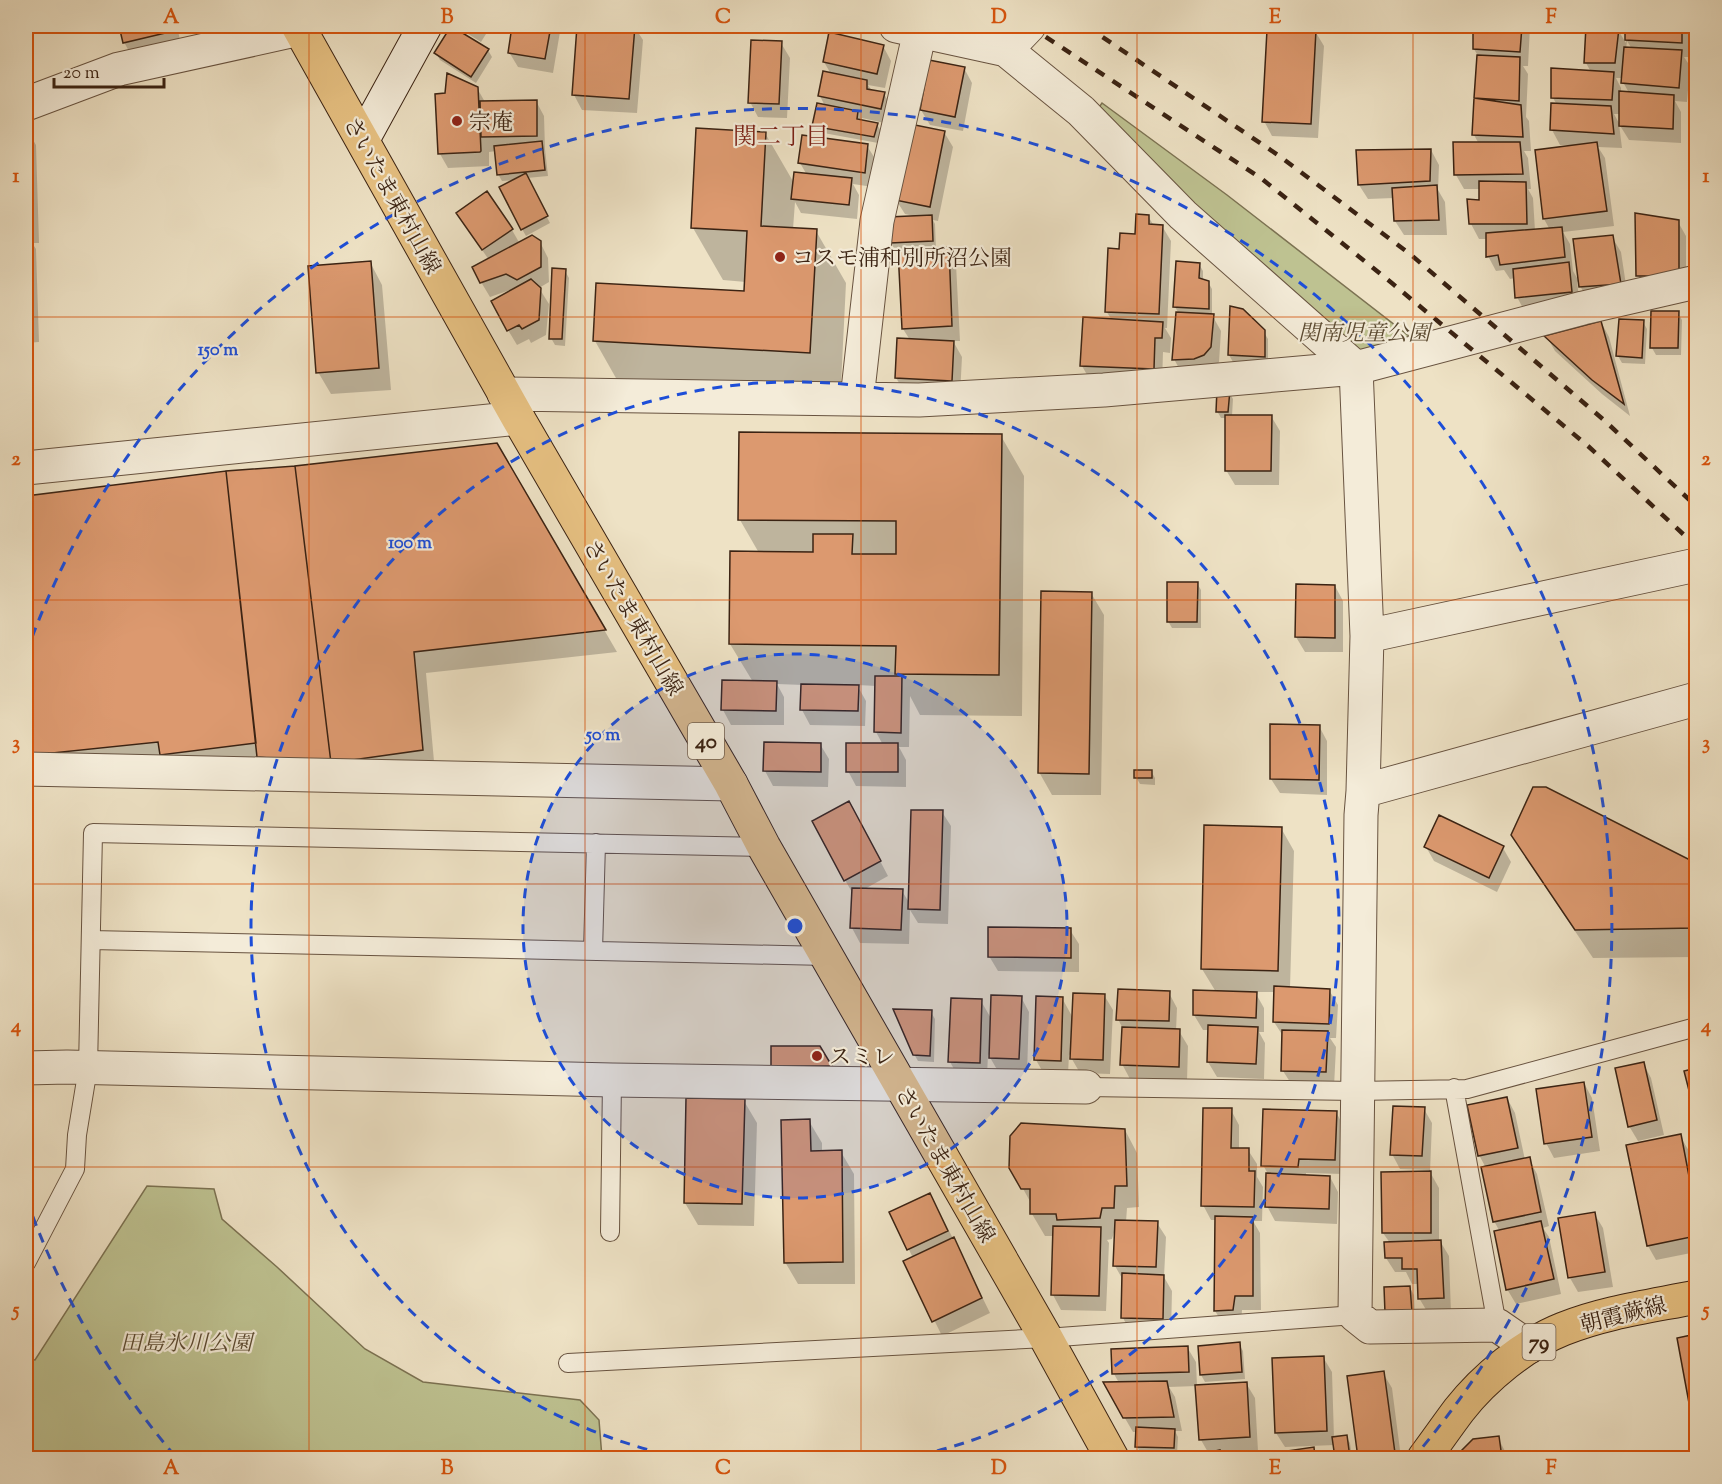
<svg xmlns="http://www.w3.org/2000/svg" width="1722" height="1484" font-family="'Sorts Mill Goudy','Noto Serif JP',serif">
<style>
.green{fill:#bec291;stroke:#7c7252;stroke-width:1.5}
.shadow{fill:#0003;fill-rule:evenodd}
.building{fill:#dc996f;stroke:#3b2313;stroke-width:1.5}
.lines{fill:none;stroke-linecap:round;stroke-linejoin:round}
.lane-casing{stroke:#685340;stroke-width:20}
.street-casing{stroke:#685340;stroke-width:35}
.secondary-casing{stroke:#3b2313;stroke-width:35}
.primary-casing{stroke:#3b2313;stroke-width:35}
.lane{stroke:#f4ecd9;stroke-width:18}
.street{stroke:#f4ecd9;stroke-width:33}
.secondary{stroke:#f4ecd9;stroke-width:33}
.primary{stroke:#e7c182;stroke-width:33}
.rail{stroke:#3b2313;stroke-width:4.5;stroke-dasharray:10 10;stroke-linecap:butt}
.grid{fill:none;stroke:#d7540d;stroke-width:1.5;stroke-opacity:0.55}
.ring{fill:none;stroke:#1d4ed8;stroke-width:3;stroke-dasharray:10 8}
.poi-dot{fill:#8f2418;stroke:#f4ecd9;stroke-width:2}
.labels{text-anchor:middle;stroke-width:4.5;stroke-linejoin:round;paint-order:stroke}
.shield{fill:#f4ecd9;stroke:#725f4e;stroke-width:1.5}
.shield-label{font-size:21px;font-weight:bold;fill:#3b2313}
.poi-label{font-size:22px;fill:#3b2313;stroke:#f4ecd9;text-anchor:start}
.street-label{font-size:22px;fill:#3b2313;stroke:#f4ecd9}
.park-label{font-size:22px;font-style:italic;fill:#5c4b32;stroke:#f4ecd9}
.neighbourhood-label{font-size:24px;fill:#7a1f14;stroke:#f4ecd9}
.centre{fill:#1d4ed8;stroke:#f4ecd9;stroke-width:3}
.ring-label{font-size:18px;text-anchor:middle;font-weight:bold;fill:#1d4ed8;stroke:#f4ecd9;stroke-width:4.5;stroke-linejoin:round;paint-order:stroke}
.neatline{fill:none;stroke:#d7540d;stroke-width:2}
.grid-label{font-size:20px;text-anchor:middle;font-weight:bold;fill:#d7540d}
</style>
<rect width="100%" height="100%" fill="#eee2c5"/>
<filter id="stains"><feTurbulence type="fractalNoise" baseFrequency=".00333" numOctaves="4"/><feColorMatrix values="0 0 0 0 .2 0 0 0 0 .09 0 0 0 0 .02 0 0 0 .5 -.17"/></filter>
<radialGradient id="worn" r=".72"><stop offset=".6" stop-color="#630" stop-opacity="0"/><stop offset="1" stop-color="#630" stop-opacity=".3"/></radialGradient>
<path class="green" d="M1102,103L1227,195L1418,343L1359,360L1095,113Z
M147,1186L214,1189L222,1219L277,1267L365,1349L423,1382L580,1400L599,1420L602,1458H26V1359L35,1360Z"/>
<path class="shadow" d="M120,26H177L181,45L132,57L124,42Z
M458,26H491L481,42L460,29Z
M514,26H561L553,73L518,67L509,52Z
M578,26H634L643,40L637,113L582,110L574,95Z
M1475,26H1530L1528,66H1523L1528,74L1526,117L1529,121L1531,151H1524L1528,158L1531,189H1528L1533,198L1535,231L1550,230L1544,219L1537,151L1571,147V145H1560L1552,130L1557,105L1553,98L1591,72L1586,63L1587,26H1615V30H1618L1626,43V26H1689L1690,57H1684L1690,66L1687,102L1675,101L1681,112V143L1629,140L1619,124L1622,148L1598,147L1605,158L1614,226L1563,232L1570,244L1573,271L1580,283L1612,237L1621,252L1628,298L1589,301L1577,281L1580,307L1525,312L1517,297L1515,278L1510,279L1504,270L1496,271L1488,256L1487,239H1479L1471,224L1469,201L1480,202V189H1464L1456,175L1479,144L1474,135L1478,56L1474,49ZM1627,41L1632,49H1626ZM1616,78H1623V82L1629,93L1621,92V88ZM1614,114H1620V125Z
M1315,31L1324,46L1318,138L1272,136L1264,121Z
M781,43L790,58L787,118L758,117L750,102Z
M883,46L891,61L885,88L868,85L872,91L884,94L893,109L889,124L862,118L861,121L876,123L881,131L878,143L818,132L814,125L825,106L820,96L831,74L824,62Z
M488,50L492,57L476,83L440,60L436,53Z
M964,68L972,83L963,131L930,125L921,110Z
M477,88L485,102L536,101L544,116L545,149L548,176L527,178L550,223L526,236L522,229L516,180L502,181L498,174L496,151L489,152V166L448,168L440,154Z
M26,130H27L36,145L39,243H32L36,249L39,342L26,343Z
M944,132L953,147L938,221L933,220L935,224L936,249H948L956,264L960,341H953L962,357L960,395L905,392L896,378L910,340L903,329L900,250H895L891,243L914,216L905,214L896,200Z
M765,133L794,183L807,175L800,163L867,146L876,160L873,187L853,184L859,195L857,219L801,213L795,202L793,229L816,231L846,283L840,405L625,394L595,341L597,285L745,292L746,282L723,280L693,228Z
M1431,150L1439,165L1438,190L1445,202L1447,235H1404L1395,221L1394,198L1368,199L1359,185Z
M1148,216L1154,226H1162L1171,241L1167,328H1165L1171,338L1170,353L1163,352L1162,384L1090,380L1082,366L1112,320L1106,311L1120,251L1136,235Z
M1678,222L1686,236V290H1646L1638,275Z
M467,228L512,230L520,244L540,242L548,258L549,282L539,288L549,304L546,335L531,343L529,339L517,345L508,330L510,292V290L490,297L481,282L489,260Z
M370,262L382,285L391,390L331,394L318,372Z
M1199,264L1203,271V281L1208,282L1212,289V315L1221,331L1219,362L1212,369L1182,374L1174,359L1178,312L1175,307Z
M565,271L569,278L565,346L555,345L551,338Z
M1678,313L1682,320L1681,355H1656L1652,348Z
M1601,322L1609,337L1630,416L1602,394L1555,351L1547,337Z
M1643,322L1647,329L1645,364L1622,363L1618,356Z
M1263,331L1268,339V363L1233,362L1229,355Z
M1229,392L1233,399L1232,416H1271L1280,431L1279,485H1235L1226,470L1227,418H1221L1217,411Z
M1001,436L1024,476L1022,716L920,715L910,696L909,747H899L906,760V787L856,786L848,771L883,745L876,732L877,686L857,685L866,701L865,726L810,725L802,710L803,685L777,684L784,697V725H731L723,710V682H753L730,644L759,553L740,520Z
M496,444L617,652L426,673L435,772L35,755L26,671V497L227,472L295,467Z
M1197,583L1201,590V628H1172L1168,621Z
M1335,586L1343,601V652H1305L1296,637Z
M1091,593L1104,615L1101,795H1052L1039,772Z
M1319,726L1327,741V795L1280,793L1271,779Z
M820,744L829,759L828,787L773,786L765,771Z
M1151,771L1155,778V785L1140,784L1136,777Z
M1546,788L1696,864V957L1593,958L1530,864L1513,835Z
M942,812L951,826L948,924L918,923L910,910L909,944L860,943L852,928L853,894L845,880L857,817L888,876L863,890L902,891L910,904Z
M1206,826L1281,828L1294,851L1290,988L1329,990L1338,1005L1336,1038H1330L1336,1047L1334,1087L1292,1085L1283,1071V1036L1274,1022L1275,992H1255L1264,1008V1032H1259L1265,1043L1264,1079L1217,1077L1208,1062L1210,1030H1203L1194,1015L1216,992L1202,969Z
M1426,847L1503,848L1511,862L1497,892L1434,861Z
M1070,930L1079,944V972L998,971L989,956Z
M1169,993L1177,1008L1176,1031H1179L1188,1046L1187,1081L1130,1079L1122,1064L1123,1029L1118,1019Z
M1104,995L1113,1010L1110,1074L1080,1073L1069,1054L1068,1075L1044,1074L1036,1060L1062,998L1073,1018Z
M1021,997L1029,1012L1027,1074L999,1073L988,1054L987,1077L958,1076L950,1062L981,1001L992,1020Z
M931,1012L935,1019L934,1062L918,1061L914,1054Z
M1643,1063L1651,1078L1664,1135L1638,1141L1629,1126Z
M1696,1069V1112L1686,1072Z
M1584,1083L1592,1098L1600,1151L1554,1158L1546,1143Z
M1507,1098L1515,1113L1525,1160L1529,1159L1537,1174L1549,1226L1543,1228L1549,1237L1561,1294L1516,1304L1507,1289L1500,1232L1494,1221L1486,1168L1479,1155Z
M744,1101L757,1123L754,1226L698,1225L685,1203Z
M1424,1109L1432,1123L1430,1172L1439,1188V1242L1440,1241L1449,1256L1451,1313H1428L1419,1298V1284H1412L1406,1272H1395L1386,1258L1390,1243L1383,1233L1429,1173V1170L1400,1169L1392,1154Z
M1231,1110L1239,1125V1149L1248,1150L1257,1164V1177L1263,1187L1262,1221H1253L1260,1233L1261,1310H1242L1241,1324L1224,1325L1215,1311L1216,1220H1211L1203,1205Z
M1336,1112L1344,1127L1343,1174L1306,1173V1176L1330,1177L1338,1192L1337,1224L1275,1221L1267,1206L1268,1174L1263,1165Z
M809,1121L822,1143V1152H841L854,1174L855,1284H798L785,1262Z
M1125,1130L1137,1153L1139,1207L1127,1208L1126,1222L1157,1223L1166,1237L1164,1277L1172,1291L1171,1334L1131,1333L1123,1318V1280L1115,1266L1116,1229H1115L1112,1239L1107,1240L1109,1243L1106,1311L1061,1310L1053,1295L1055,1236H1045L1032,1214V1205L1011,1167Z
M1680,1136L1689,1151L1696,1191V1252L1656,1260L1648,1246Z
M930,1194L961,1254L990,1313L942,1336L905,1261L913,1258L891,1213Z
M1594,1213L1603,1228L1613,1287L1578,1292L1570,1278Z
M1410,1288L1414,1295L1415,1319H1391Z
M1696,1336V1433L1679,1339Z
M1239,1344L1243,1351L1245,1379L1205,1382L1201,1375L1199,1347Z
M1187,1347L1196,1362L1197,1386L1169,1387L1175,1397L1182,1431H1175L1178,1437L1177,1455L1141,1453L1137,1447L1138,1432H1133L1105,1384L1119,1383L1114,1374Z
M1323,1357L1332,1372L1334,1438L1346,1437L1350,1443L1352,1458H1337L1335,1445L1285,1447L1276,1433Z
M1383,1373L1392,1388L1401,1458H1360Z
M1246,1383L1255,1398L1258,1451L1220,1454L1223,1458H1194L1209,1454L1201,1440L1197,1386Z
M1498,1438L1506,1453L1507,1458H1456L1473,1440Z
M1313,1449L1319,1458H1261V1456Z"/>
<path class="building" d="M119,26H173L174,31L123,43Z
M451,26L489,49L471,77L434,53Z
M512,26H551L545,59L508,53Z
M577,26H635L629,99L572,95Z
M1473,26H1522L1520,52L1473,49Z
M1586,26H1608V28H1619L1615,63H1584Z
M1625,26H1682V43L1625,40Z
M1267,30H1316L1311,124L1262,122Z
M829,32L884,45L877,74L823,62Z
M751,40L782,41L779,104L748,103Z
M1624,47L1682,50L1679,88L1621,83Z
M1477,55L1520,57L1519,101L1474,98Z
M929,60L965,67L955,117L920,110Z
M1551,68L1614,72L1612,100L1551,98Z
M823,71L867,80V89L885,92L881,109L818,96Z
M447,73L478,87L481,151L480,152L438,154L435,94L445,93Z
M1619,91L1674,95L1673,129L1619,126Z
M1474,98L1521,105L1523,137L1472,135Z
M537,100V136L481,137L480,101Z
M817,103L858,111L857,119L878,123L874,137L812,126Z
M1551,103L1611,106L1614,134L1550,130Z
M910,124L945,131L930,207L895,200Z
M26,128H28L31,228L26,229Z
M696,128L766,132L761,226L817,229L810,353L593,341L596,283L744,291L747,231L691,228Z
M802,135L868,144L865,173L798,163Z
M542,141L545,170L497,175L494,146Z
M1453,142H1520L1523,174L1454,175Z
M1597,142L1607,211L1543,219L1535,150Z
M1431,149L1430,181L1358,185L1356,150Z
M794,172L852,178L849,205L791,199Z
M526,173L548,216L521,230L499,187Z
M1479,181L1526,182L1527,224H1469L1467,199L1479,200Z
M1437,185L1439,220L1394,221L1392,188Z
M487,191L513,229L482,250L456,213Z
M1635,213L1679,220V276H1636Z
M1136,214L1149,215V224L1163,225L1159,314L1105,312L1108,248L1119,249L1120,233L1135,234Z
M932,215L933,241L890,243L888,217Z
M1562,227L1565,257L1500,265L1498,255L1486,257V233Z
M26,233H29L31,328H26Z
M532,235L541,241V267L517,280L506,274L480,283L472,267Z
M1613,235L1621,284L1579,287L1573,239Z
M949,247L952,326L902,329L898,250Z
M371,261L379,368L316,373L308,266Z
M1176,261L1200,263L1199,278L1209,281V309L1173,307Z
M1569,262L1572,292L1515,298L1513,269Z
M552,268L566,269L562,339H549Z
M531,279L541,288L539,320L522,329L519,325L507,331L491,301Z
M1230,306L1243,309L1265,330V357L1228,355Z
M1651,311H1679L1678,348H1650Z
M1176,312L1214,314L1211,347L1204,355L1194,359L1172,360Z
M1083,317L1163,322L1162,338H1155L1154,369L1080,366Z
M1619,319L1644,320L1642,358L1616,356Z
M1601,321L1624,404L1592,380L1544,336Z
M897,338L954,341L952,381L895,378Z
M1217,389L1230,390L1228,412H1216Z
M1225,415H1272L1271,471H1225Z
M739,432L1002,434L999,675L895,674L896,646L729,644L730,551L813,552V534H853L852,554H896V521L738,520Z
M497,443L606,630L414,652L423,750L331,763L295,466Z
M295,466L331,763L257,757L226,471Z
M226,471L256,743L160,755L158,742L33,755L26,685V496Z
M1167,582H1198L1197,622H1167Z
M1296,584L1335,585V638L1295,637Z
M1041,591L1092,592L1089,774L1038,773Z
M875,676H902L901,733L874,732Z
M722,680L777,681L776,711L721,710Z
M801,684L859,685L858,711L800,710Z
M1270,724L1320,725L1319,780L1270,779Z
M764,742L821,743V772L763,771Z
M846,743H898V772H846Z
M1134,770H1152V778H1134Z
M1533,787H1546L1696,863V928L1575,930L1511,835Z
M849,801L881,861L844,881L812,821Z
M911,810H943L940,910L908,909Z
M1439,815L1504,846L1489,878L1424,847Z
M1204,825L1282,827L1278,971L1201,969Z
M852,888L903,889L901,930L850,928Z
M988,927L1071,928V958L988,957Z
M1274,986L1330,989L1329,1024L1273,1022Z
M1118,989L1170,991L1169,1021L1116,1020Z
M1193,990L1257,992L1256,1018L1193,1015Z
M1073,993L1105,994L1103,1060L1070,1059Z
M991,995L1022,996L1019,1059L989,1058Z
M1036,996L1063,997L1061,1061L1034,1060Z
M951,998L982,999L980,1063L948,1062Z
M893,1009L932,1010L930,1056L913,1055Z
M1208,1025L1258,1027L1256,1064L1207,1062Z
M1122,1027L1180,1029L1179,1067L1120,1065Z
M1282,1030L1328,1031L1326,1072L1281,1071Z
M771,1046H820L832,1066H771Z
M1644,1062L1657,1120L1628,1127L1615,1068Z
M1696,1068V1118L1684,1071Z
M1584,1082L1592,1137L1544,1144L1536,1089Z
M1507,1097L1518,1148L1478,1156L1467,1105Z
M686,1098L745,1099L742,1204L684,1203Z
M1393,1106L1425,1107L1422,1156L1390,1155Z
M1203,1108H1232L1231,1148H1249V1171H1255L1254,1207L1201,1206Z
M1263,1109L1337,1111L1335,1160L1299,1159L1298,1167L1261,1166Z
M810,1119L811,1151L842,1150L843,1262L784,1263L781,1120Z
M1021,1123L1125,1129L1127,1186H1115L1114,1208H1102L1100,1218L1057,1220L1056,1214H1030V1189H1021L1009,1168L1010,1136Z
M1681,1134L1696,1213V1236L1647,1246L1626,1145Z
M1530,1157L1541,1212L1493,1222L1481,1167Z
M1431,1171V1233H1382L1381,1172Z
M1266,1173L1330,1176L1329,1209L1265,1207Z
M930,1193L948,1231L907,1250L889,1212Z
M1595,1212L1605,1272L1568,1278L1558,1218Z
M1215,1216L1253,1217V1296H1235L1233,1310L1214,1311Z
M1115,1220L1158,1221L1156,1267L1113,1266Z
M1541,1221L1554,1279L1506,1290L1494,1231Z
M1053,1226L1101,1227L1099,1296L1051,1295Z
M954,1237L982,1298L932,1322L903,1261Z
M1441,1240L1444,1298L1418,1299L1417,1269H1402V1258H1385L1384,1242Z
M1122,1273L1164,1275L1163,1319L1121,1318Z
M1410,1286L1412,1312L1385,1313L1384,1287Z
M1696,1334V1441L1677,1338Z
M1240,1342L1242,1372L1200,1375L1198,1346Z
M1188,1346L1189,1372L1112,1374L1111,1349Z
M1324,1356L1327,1431L1275,1433L1272,1358Z
M1384,1371L1395,1453L1358,1458L1347,1376Z
M1167,1381L1174,1417L1123,1418L1103,1382Z
M1247,1382L1250,1437L1199,1440L1195,1385Z
M1136,1427L1175,1429L1174,1448L1135,1447Z
M1347,1435L1350,1458H1335L1332,1437Z
M1499,1436L1502,1458H1454L1473,1439Z
M1314,1447L1315,1458H1259V1455Z
M1220,1450L1222,1458H1192V1456Z"/>
<g class="lines">
<defs>
<path id="lane" d="M91,940L826,956
M593,951L596,843
M1086,1087L1357,1091L1467,1089L1696,1027
M1454,1088L1497,1325
M610,1232L612,1080
M26,1263L75,1169L77,1135L88,1068L93,833L764,847
M568,1363L1046,1338L1355,1315"/>
<path id="street" d="M896,26L1006,50L1029,26
M1006,50L1081,111L1183,215L1356,368L1367,636L1363,791L1361,815L1355,1315L1370,1327L1497,1325L1529,1347
M26,104L119,69L300,29
M504,394L919,400L1104,390L1356,368L1583,308L1696,282
M857,399L877,221L920,31
M26,468L518,418
M1367,636L1696,565
M26,769L731,784
M1363,791L1696,699
M26,1068L67,1067L612,1080L1086,1087"/>
<path id="secondary" d="M363,139L425,26"/>
<path id="primary" d="M298,26L518,418L731,784L764,847L1046,1338L1112,1458
M1424,1458C1436,1442 1447,1426 1459,1410C1484,1378 1525,1344 1563,1329C1605,1312 1652,1306 1696,1297"/>
</defs>
<use href="#lane" class="lane-casing"/>
<use href="#street" class="street-casing"/>
<use href="#secondary" class="secondary-casing"/>
<use href="#primary" class="primary-casing"/>
<use href="#lane" class="lane"/>
<use href="#street" class="street"/>
<use href="#secondary" class="secondary"/>
<use href="#primary" class="primary"/>
<path class="rail" d="M1029,26L1262,179L1393,284L1588,446L1696,546
M1086,26L1278,155L1410,254L1605,421L1696,506"/>
</g>
<path class="grid" d="M309,26V1458M585,26V1458M861,26V1458M1137,26V1458M1413,26V1458M26,317H1696M26,600H1696M26,884H1696M26,1167H1696"/>
<circle cx="795" cy="926" r="272" fill="#1d4ed8" fill-opacity=".12"/>
<g class="ring">
<circle cx="795" cy="926" r="272"/>
<path d="M682 1458A544 544 0 1 1 908 1458"/>
<path d="M175 1456A816 816 0 0 1 26 1198M26 654A816 816 0 1 1 1415 1456"/>
</g>
<g class="poi-dot">
<circle cx="457" cy="121" r="6"/>
<circle cx="780" cy="257" r="6"/>
<circle cx="817" cy="1056" r="6"/>
</g>
<g class="labels">
<g class="shield">
<rect x="688" y="723" width="36" height="36" rx="4.5"/>
<rect x="1522.5" y="1324" width="33" height="36" rx="4.5"/>
</g>
<g class="shield-label">
<text x="706" y="748">40</text>
<text x="1539" y="1349">79</text>
</g>
<g class="poi-label">
<text x="469" y="129">宗庵</text>
<text x="792" y="265">コスモ浦和別所沼公園</text>
<text x="829" y="1064">スミレ</text>
</g>
<g class="street-label">
<text transform="translate(393 195) rotate(61)" y="8">さいたま東村山線</text>
<text transform="translate(634 617) rotate(60)" y="8">さいたま東村山線</text>
<text transform="translate(946 1164) rotate(60)" y="8">さいたま東村山線</text>
<text transform="translate(1623 1314) rotate(-14)" y="8">朝霞蕨線</text>
</g>
<g class="park-label">
<text x="1364" y="340">関南児童公園</text>
<text x="186" y="1350">田島氷川公園</text>
</g>
<g class="neighbourhood-label">
<text x="781" y="144">関二丁目</text>
</g>
</g>
<circle cx="795" cy="926" r="9" class="centre"/>
<g class="ring-label">
<text x="218" y="355">150 m</text>
<text x="410" y="548">100 m</text>
<text x="603" y="740">50 m</text>
</g>
<rect width="1722" height="1484" fill="none" stroke="#eee2c5" stroke-width="66"/>
<path d="M54 78v9h110v-9" fill="none" stroke="#3b2313" stroke-width="3"/>
<text x="63" y="78" font-size="18" fill="#3b2313" stroke="#f4ecd9" stroke-width="4.5" paint-order="stroke">20 m</text>
<rect x="33" y="33" width="1656" height="1418" class="neatline"/>
<g class="grid-label">
<text x="171" y="23">A</text>
<text x="447" y="23">B</text>
<text x="723" y="23">C</text>
<text x="999" y="23">D</text>
<text x="1275" y="23">E</text>
<text x="1551" y="23">F</text>
<text x="16" y="182">1</text>
<text x="1706" y="182">1</text>
<text x="16" y="465">2</text>
<text x="1706" y="465">2</text>
<text x="16" y="749">3</text>
<text x="1706" y="749">3</text>
<text x="16" y="1032">4</text>
<text x="1706" y="1032">4</text>
<text x="16" y="1316">5</text>
<text x="1706" y="1316">5</text>
<text x="171" y="1474">A</text>
<text x="447" y="1474">B</text>
<text x="723" y="1474">C</text>
<text x="999" y="1474">D</text>
<text x="1275" y="1474">E</text>
<text x="1551" y="1474">F</text>
</g>
<rect width="100%" height="100%" filter="url(#stains)"/>
<rect width="100%" height="100%" fill="url(#worn)"/>
</svg>
